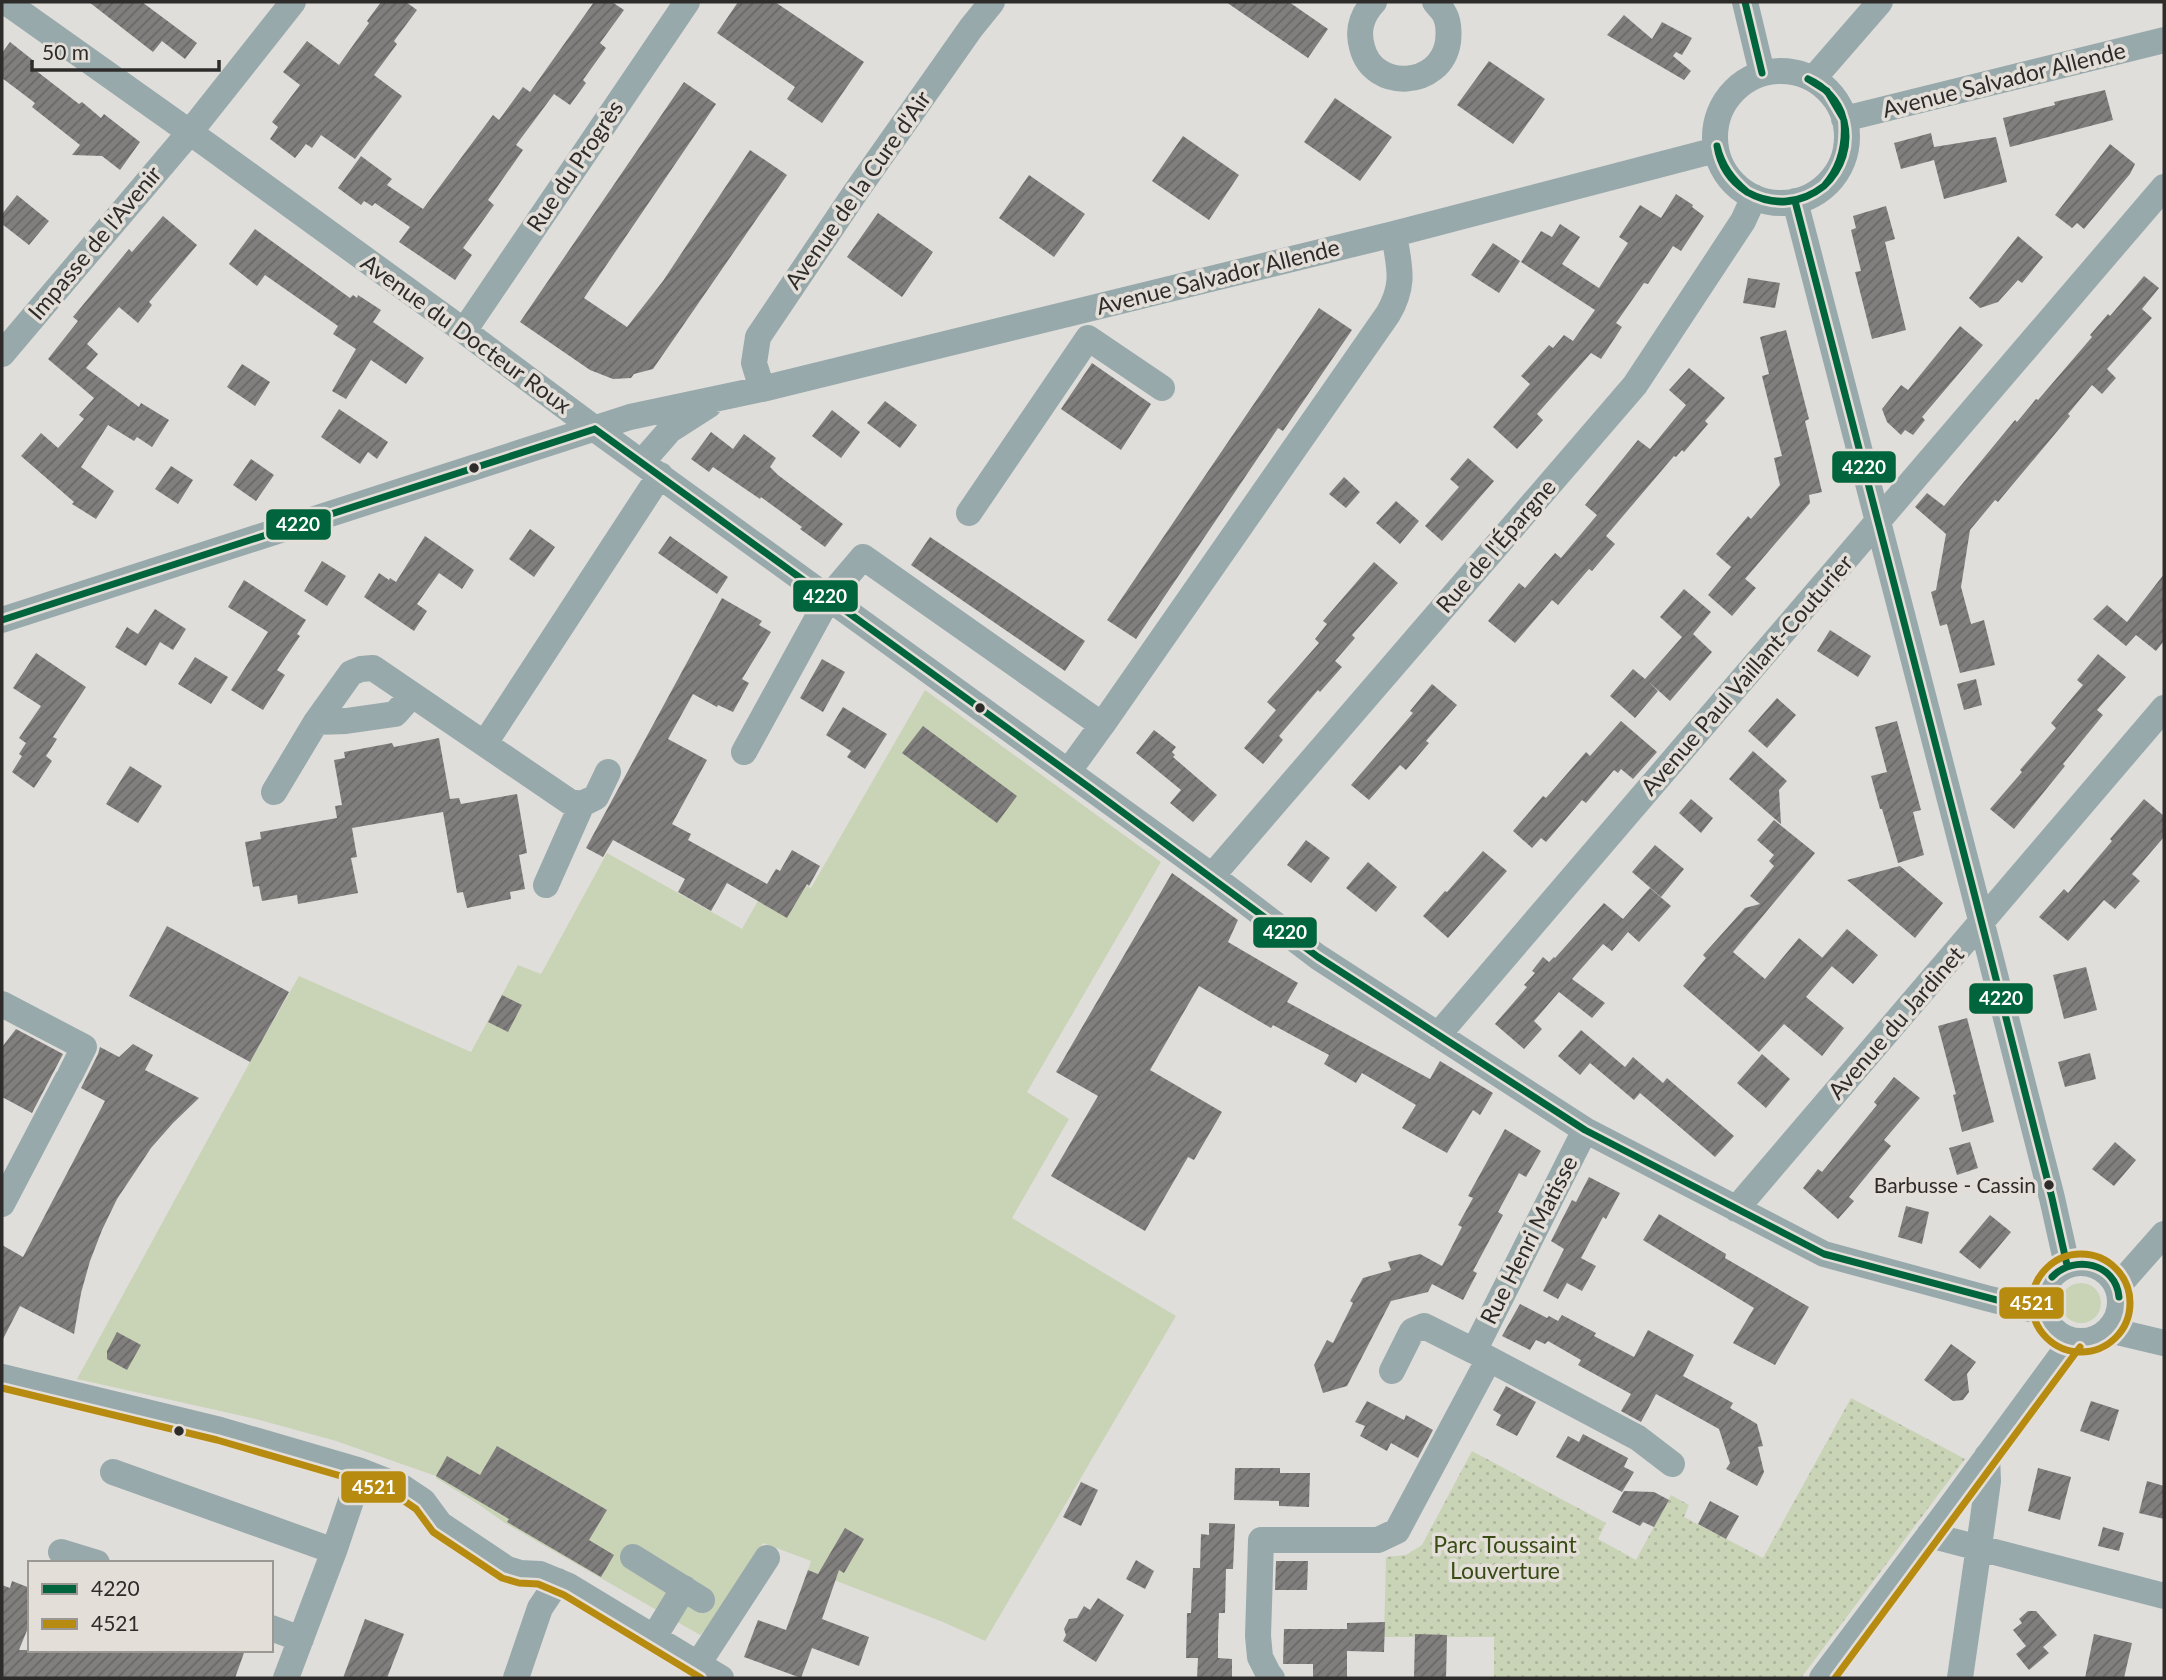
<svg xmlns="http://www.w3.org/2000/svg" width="2166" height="1680" font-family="Lato,sans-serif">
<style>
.green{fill:#c9d3b6}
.park{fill:url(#park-dots)}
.building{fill:url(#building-hatch)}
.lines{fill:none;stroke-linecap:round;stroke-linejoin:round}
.minor{stroke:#98a9ab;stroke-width:26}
.bus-1-casing{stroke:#e3ded8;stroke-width:12}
.bus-2-casing{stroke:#e3ded8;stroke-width:12}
.bus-1{stroke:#00643c;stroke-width:7}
.bus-2{stroke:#b68b0f;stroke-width:7}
.bus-dot{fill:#2e2c2a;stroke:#e3ded8;stroke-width:2.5}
.labels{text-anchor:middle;stroke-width:7;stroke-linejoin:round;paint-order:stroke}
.bus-label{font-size:21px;fill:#2e2c2a;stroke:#e3ded8;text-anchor:end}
.street-label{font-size:23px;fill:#2e2c2a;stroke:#e3ded8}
.park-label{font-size:23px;fill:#3a4c15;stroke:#e3ded8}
.line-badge{stroke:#e3ded8;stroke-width:2.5}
.badge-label{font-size:19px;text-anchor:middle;font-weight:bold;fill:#fff}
</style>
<defs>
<pattern id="park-dots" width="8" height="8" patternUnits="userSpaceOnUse" patternTransform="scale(1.75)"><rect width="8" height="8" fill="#c9d3b6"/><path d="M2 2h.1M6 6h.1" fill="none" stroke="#adb59d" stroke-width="1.8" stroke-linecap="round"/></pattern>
<pattern id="building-hatch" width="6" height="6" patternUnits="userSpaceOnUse" patternTransform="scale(1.75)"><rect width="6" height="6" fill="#817f7d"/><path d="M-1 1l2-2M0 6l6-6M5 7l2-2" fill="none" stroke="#6a6867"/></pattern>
</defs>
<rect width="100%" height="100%" fill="#e0dedb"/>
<path class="green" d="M925,690L1161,862L1027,1092L1069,1119L1012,1218L1176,1316L985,1641L943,1622L808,1570L811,1561L763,1543L706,1629L700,1635L505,1523L478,1504L436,1478V1476L336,1441L256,1419L77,1379L250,1062L299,976L471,1052L518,965L541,974L607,853L742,929L776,869L811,888Z
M2061 1303a20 20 0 1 1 40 0a20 20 0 1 1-40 0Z"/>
<path class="park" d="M1851,1398L1965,1459L1801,1678H1494V1637H1384L1386,1557L1406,1555L1422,1545L1472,1451L1606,1523L1598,1539L1636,1560L1671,1495L1689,1505L1684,1517L1763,1558Z"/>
<path class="building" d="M89,2H142L197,43L185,59L162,41L153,52Z
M381,2H406L417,10L394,41L397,44L374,75L402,96L355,159L321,135L312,148L306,144L295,158L270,139L278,127L272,122L300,85L283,72L307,41L339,65L369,23L367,21Z
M594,2H612L624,10L600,43L606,48L583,80L586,83L570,105L554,94L516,145L523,150L488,200L494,205L463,248L472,255L455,280L399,242L410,227L375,203L372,206L364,201L361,205L338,188L361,156L392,179L387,185L423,209L493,115L499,120L523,87L530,92Z
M738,2H775L864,62L822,123L787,99L795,87L717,33Z
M1226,2H1289L1328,29L1308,58Z
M1624,15L1652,39L1662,22L1692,38L1682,55L1676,52L1673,56L1691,71L1684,80L1607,35Z
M10,42L34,61L30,66L79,104L82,102L101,118L104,114L140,142L120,170L102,156L72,155L80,145L32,107L35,103L2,78V53Z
M1489,61L1545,99L1513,144L1457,105Z
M684,82L716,104L584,298L627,327L663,281L750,150L787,175L653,369L634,374L631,378L613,379L590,370L520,322Z
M2105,90L2113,120L2010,147L2003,118L2055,105L2054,102Z
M1335,98L1392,137L1360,181L1304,142Z
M1931,133L1934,147L1996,137L2007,182L1944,199L1934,160L1901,169L1894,143Z
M1183,136L1239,175L1209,220L1152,181Z
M2110,144L2135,164L2130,174L2084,229L2077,223L2072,228L2055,215Z
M1029,175L1085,214L1054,257L999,218Z
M1676,194L1693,205L1692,207L1704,216L1681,251L1673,246L1648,284L1644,283L1616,323L1622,327L1601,359L1591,353L1537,414L1543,420L1517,449L1493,427L1530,384L1521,376L1549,345L1553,348L1564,335L1573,341L1595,310L1521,262L1541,231L1552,237L1560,224L1580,237L1562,264L1599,288L1628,243L1619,237L1640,205L1661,218Z
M17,195L49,221L29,245L2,224V214Z
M1886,206L1895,239L1885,242L1906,330L1872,339L1855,272L1861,271L1851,230L1856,228L1853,216Z
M878,213L933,252L902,297L847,257Z
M163,216L197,245L149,302L152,305L138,323L119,307L87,344L98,354L86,368L139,407L141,403L169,420L152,447L137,437L134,441L108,425L81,467L114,491L96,519L72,504L74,502L21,456L41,433L58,448L84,419L79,415L94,398L48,359L78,321L73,317L129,249L132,252Z
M255,229L350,298L353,295L357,298L358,295L381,310L373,322L424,358L406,384L371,360L346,399L332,391L356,349L333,334L338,326L265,275L257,286L229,264Z
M2018,236L2043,257L2022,283L2018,280L1998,302L1980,308L1969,298Z
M1493,243L1520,261L1499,293L1471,275Z
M2144,276L2159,288L2142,309L2152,318L2107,369L2116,378L2102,394L2092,385L2068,414L2070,416L1998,502L1995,500L1970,530L1961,587L1971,624L1984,620L1995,665L1960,673L1947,624L1940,626L1931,592L1936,590L1946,534L1915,507L1927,493L1944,506L2015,420L2017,422L2036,399L2038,400L2092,337L2090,335L2108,314L2110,316Z
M1748,278L1780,283L1775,308L1743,303Z
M1319,308L1352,330L1283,431L1278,428L1136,639L1107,620Z
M1960,326L1983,345L1922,417L1925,420L1913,435L1905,430L1901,435L1887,422L1882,409L1901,385L1908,390Z
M1786,330L1809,419L1805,421L1822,492L1809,495L1810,503L1745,579L1716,554L1748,516L1751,519L1780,485L1774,458L1782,456L1762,376L1769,374L1760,337Z
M1092,363L1151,404L1121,450L1061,409Z
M242,364L270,382L255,406L227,387Z
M1689,368L1725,398L1705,421L1708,424L1684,452L1682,450L1676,457L1674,456L1606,536L1615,544L1592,571L1589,569L1558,605L1552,600L1515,643L1488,621L1519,583L1525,588L1555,553L1561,558L1597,515L1585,505L1638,440L1650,449L1686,405L1669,390Z
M885,401L917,425L900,448L867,423Z
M339,409L388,442L377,459L368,452L360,464L321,437Z
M832,410L860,432L841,458L812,436Z
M711,432L733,449L744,434L776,458L770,467L778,475L843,524L825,547L800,529L802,527L761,497L760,499L713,467L709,472L691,459Z
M1468,458L1494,481L1442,541L1425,526L1459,487L1450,479Z
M251,459L274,475L256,501L233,485Z
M171,466L193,480L178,504L155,489Z
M1344,477L1360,492L1346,508L1329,494Z
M1396,501L1419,521L1400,544L1376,523Z
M530,529L555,547L534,577L509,559Z
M425,536L474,570L462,589L439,573L417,604L427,611L414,631L364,597L379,573L389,580L390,578L396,582Z
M670,536L728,577L717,594L658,553Z
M930,537L1085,641L1065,671L911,565Z
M322,561L346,576L327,606L304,591Z
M1374,562L1398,583L1352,635L1355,638L1335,661L1342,667L1320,692L1318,690L1279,736L1283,740L1263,764L1244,748L1276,710L1267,702L1319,643L1315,639L1327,624L1323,621Z
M1731,567L1756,588L1732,616L1708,595Z
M2164,574V641L2156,651L2136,635L2126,646L2093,619L2107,605L2127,622Z
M244,580L306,620L297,634L300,636L277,670L285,675L263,710L231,690L268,632L228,607Z
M1684,589L1711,612L1693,634L1712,652L1670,701L1649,682L1658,691L1635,718L1610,696L1633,669L1645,679L1682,637L1660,617Z
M722,598L762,621L759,625L771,632L742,679L749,683L733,712L718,705L717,707L693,694L668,739L707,760L672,824L691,834L688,840L767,884L776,869L780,871L792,850L820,866L809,886L807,884L787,918L727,883L711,911L678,892L685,879L613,840L603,857L586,848Z
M155,609L186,629L173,650L160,642L146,666L115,647L127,627L138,634Z
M1830,630L1871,656L1858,677L1817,651Z
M36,653L86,687L53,737L57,739L46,756L52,761L34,788L12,772L22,756L19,754L26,743L19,738L41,706L13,688Z
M2098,654L2126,677L2097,710L2103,715L2063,764L2065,766L2014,829L1990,809L2022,772L2020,770L2056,728L2051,723L2083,685L2077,680Z
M195,657L228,677L211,704L178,684Z
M822,659L845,672L823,712L800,698Z
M1976,679L1982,705L1964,710L1957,684Z
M1432,684L1457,705L1426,741L1429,743L1406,770L1400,765L1369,800L1351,785L1413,713L1410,711Z
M1777,698L1796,715L1767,748L1748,731Z
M843,707L887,734L865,769L847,757L851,751L826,735Z
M1621,721L1657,752L1633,779L1621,769L1618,773L1614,770L1586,803L1582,800L1546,842L1541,838L1532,848L1513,831L1543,796L1546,798L1586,752L1590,756Z
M1897,721L1921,810L1913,812L1924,855L1898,863L1882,809H1880L1871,776L1887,772L1875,727Z
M923,726L1017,796L997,823L902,753Z
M1154,730L1176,747L1172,752L1175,755L1173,757L1217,795L1193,822L1170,803L1181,790L1136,753Z
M439,738L450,799L459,798L461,804L517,794L527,853L519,855L525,889L510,892L511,899L467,908L463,892L457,893L443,812L352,828L357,857L351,858L358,893L298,904L297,895L262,901L259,886L253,887L245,842L261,839L260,832L337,818L335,806L342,805L334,760L345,758L344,752L392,743L394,747Z
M1753,751L1787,781L1779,790L1781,824L1729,779Z
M130,766L162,786L138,823L106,804Z
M1691,799L1713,818L1701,833L1679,813Z
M2144,799L2164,816V837L2132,874L2140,881L2115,909L2104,900L2068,941L2039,917L2064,889L2068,893L2112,841L2110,839Z
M1774,820L1815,853L1733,952L1765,979L1799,938L1832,966L1806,997L1844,1028L1822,1056L1784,1024L1759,1052L1683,986L1706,958L1703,955L1745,908L1760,904L1750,896L1774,866L1769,861L1774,855L1757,840Z
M1306,840L1330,858L1311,883L1287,865Z
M1655,845L1684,869L1661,897L1632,872Z
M1483,851L1507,871L1448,938L1423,916L1445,891L1447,892Z
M1368,862L1397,887L1376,912L1346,888Z
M1900,866L1943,903L1915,938L1847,880Z
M1172,873L1238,920L1228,942L1298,983L1287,1002L1430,1079L1440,1061L1493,1093L1480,1115L1473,1110L1447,1153L1402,1128L1416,1105L1362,1073L1356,1083L1324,1064L1329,1055L1273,1025L1271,1028L1199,986L1150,1070L1222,1112L1194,1160L1188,1157L1145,1231L1051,1176L1098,1096L1056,1072Z
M1650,888L1671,906L1639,942L1628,932L1612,951L1603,944L1572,979L1605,1003L1592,1018L1559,992L1534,1021L1542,1029L1524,1049L1495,1024L1527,987L1524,985L1535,973L1532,971L1543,957L1549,962L1554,957L1555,958L1604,903L1623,919Z
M167,926L289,992L250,1062L129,996Z
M1847,929L1878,955L1853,984L1822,958Z
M2086,967L2097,1010L2064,1019L2053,975Z
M502,995L522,1005L508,1032L488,1022Z
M1967,1018L1994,1122L1962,1132L1953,1095L1956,1094L1938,1026Z
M16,1029L63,1054L32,1113L2,1097V1047Z
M1581,1030L1625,1067L1633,1057L1663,1083L1667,1078L1734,1136L1715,1157L1640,1093L1634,1100L1590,1063L1580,1075L1558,1056Z
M133,1044L153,1055L145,1070L199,1098L173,1123L151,1148L117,1199L102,1230L90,1261L81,1293L74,1334L20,1306L2,1341V1245L23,1257L105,1101L81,1088L98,1054L100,1047L119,1057Z
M2090,1053L2096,1079L2065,1087L2058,1062Z
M1762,1054L1790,1079L1766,1108L1737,1083Z
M1894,1077L1920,1098L1884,1140L1891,1146L1849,1197L1854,1201L1838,1219L1803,1188L1818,1169L1822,1172L1877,1105L1874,1102Z
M1505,1129L1541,1151L1526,1177L1519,1173L1498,1212L1503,1215L1473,1271L1477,1273L1463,1300L1432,1284L1428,1292L1391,1301L1347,1386L1323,1393L1314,1365L1327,1340L1333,1343L1353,1303L1350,1301L1363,1278L1391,1270L1388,1262L1420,1254L1442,1266L1462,1227L1458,1225L1473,1198L1468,1196Z
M1970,1142L1978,1168L1957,1175L1949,1148Z
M2115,1142L2136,1160L2114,1186L2092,1169Z
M1589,1177L1620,1193L1606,1219L1603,1217L1581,1258L1596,1266L1582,1291L1567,1283L1558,1299L1543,1291L1564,1249L1551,1241L1572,1200L1576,1202Z
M1906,1206L1929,1212L1922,1244L1898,1237Z
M1659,1214L1726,1254L1725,1258L1809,1307L1775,1365L1733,1343L1754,1308L1643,1240Z
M1990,1215L2011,1232L1980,1269L1959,1252Z
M1520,1304L1547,1318L1549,1316L1558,1321L1562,1315L1596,1333L1594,1336L1634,1357L1648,1330L1694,1355L1683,1376L1733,1403L1730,1408L1757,1424L1763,1446L1758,1447L1764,1472L1757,1486L1726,1469L1730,1463L1719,1429L1656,1394L1641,1422L1621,1411L1631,1394L1578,1365L1581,1360L1548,1341L1545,1344L1536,1340L1530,1350L1502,1336Z
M117,1332L141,1345L127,1370L107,1359V1351Z
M1951,1344L1976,1362L1967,1374L1969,1392L1963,1400L1953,1401L1924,1380Z
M1506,1386L1536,1402L1517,1436L1496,1425L1501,1415L1493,1410Z
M1367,1401L1404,1420L1406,1415L1433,1430L1418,1458L1391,1443L1387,1451L1360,1436L1365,1426L1355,1422Z
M2091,1401L2119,1410L2109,1441L2080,1431Z
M1583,1434L1628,1458L1624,1467L1634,1472L1622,1492L1556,1457L1568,1436L1579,1442Z
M497,1446L607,1510L589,1540L614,1555L601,1577L507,1522L509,1519L436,1476L447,1456L480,1475Z
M1235,1468H1280V1473H1310L1309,1507L1279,1506V1501L1234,1500Z
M2038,1468L2071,1477L2060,1520L2028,1511Z
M2147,1481L2164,1486V1519L2139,1513Z
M1081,1482L1098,1490L1081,1526L1063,1517Z
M1624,1491L1654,1492L1669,1500L1654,1527L1643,1522L1640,1526L1612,1512Z
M1710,1501L1739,1516L1726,1539L1698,1524Z
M1209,1523L1235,1524L1233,1569H1226L1225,1613H1219L1218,1635V1658L1232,1659V1678H1197L1198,1658H1186L1187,1613H1191L1193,1568H1200L1201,1534L1209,1535Z
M2103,1527L2124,1533L2119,1551L2098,1546Z
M845,1528L864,1539L844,1573L839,1570L822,1619L869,1637L859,1666L812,1648L801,1678L744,1657L758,1620L786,1630L808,1570L818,1574Z
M1136,1560L1154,1571L1145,1589L1126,1579Z
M1276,1561H1308L1307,1590H1275Z
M12,1581L30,1588V1623L19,1650H245L235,1678H2V1585L10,1588Z
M1098,1598L1124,1615L1096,1662L1063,1641L1066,1635L1064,1629L1069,1619L1077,1618L1084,1606L1090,1610Z
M2028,1611H2036L2057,1635L2043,1647L2049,1653L2029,1670L2016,1654L2026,1646L2013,1630L2022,1623L2019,1619Z
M365,1619L404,1634L387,1678H343Z
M1385,1622L1384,1652L1347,1651V1678H1313V1664H1283L1284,1629H1347V1623Z
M1415,1634L1447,1635L1446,1678H1414Z
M2094,1634L2132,1643L2124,1678H2085Z"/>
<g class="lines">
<path class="minor" d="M6,2L209,146L464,331L595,429L1212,876L1318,957L1585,1130L1824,1254L1986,1298L2042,1312
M1374,2C1362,15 1357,29 1362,47C1373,92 1441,88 1448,42C1449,33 1449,23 1445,15C1443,10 1438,6 1435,2
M1745,2L1762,73
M1715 137a66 66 0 1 1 132 0a66 66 0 1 1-132 0Z
M1813,79L1880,2
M1844,119L2164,40
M1795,201L1971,881L2052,1198L2067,1265
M464,331L687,2
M2,354L190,132L293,2
M762,389L754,363L758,337L855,193L971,28L992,2
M642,462L670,430L709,405
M969,513L1088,338L1162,388
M2,620L630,417L762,389L1394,234L1716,150
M316,722L346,721L395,714L412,695
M1102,725L1388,314C1406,283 1399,267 1394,234
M485,743L660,475
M744,752L829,597L863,557L1102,725L1068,772
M274,792L316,722L351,673L361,669L373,668L570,802L582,804
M1212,876L1635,385L1743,221L1754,197
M546,885L582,804L596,797L608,772
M2,1004L84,1047L70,1075
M1438,1035L2164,187
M2,1204L67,1080
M1736,1209L2164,708
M2042 1302a39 39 0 1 1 78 0a39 39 0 1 1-78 0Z
M2117,1287L2164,1234
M2109,1330L2164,1343
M1474,1351L1585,1130
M1392,1371L1412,1331L1424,1326L1474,1351L1638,1438L1672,1464
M2,1377L220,1430L361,1471L402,1487L423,1501L440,1524L507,1569L520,1573L540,1574L569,1586L721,1678
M113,1472L334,1551L361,1471
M1929,1535L2164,1596
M61,1552L97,1563
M633,1557L702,1600
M271,1628L301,1639
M654,1637L684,1588
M698,1664L767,1558
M286,1678L334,1551
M516,1678L540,1608L558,1581
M1272,1678L1268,1673L1260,1657L1258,1636L1261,1540H1378L1397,1531L1489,1359
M1822,1678L1948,1510L2072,1341
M1960,1678L1983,1518L1988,1481L1987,1456"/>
<defs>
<path id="bus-1" d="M1745,2L1762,73
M1808,79C1824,86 1839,101 1843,118
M1808,79L1827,91L1843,118
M1717,146C1722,166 1732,179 1747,192
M1717,146C1720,166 1730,181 1747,192
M1824,186C1841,167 1846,146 1844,121
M1824,186C1842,169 1850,145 1844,121
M1747,192C1773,206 1801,204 1824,186
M1747,192C1773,207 1800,205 1824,186
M1795,201L1971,881L2052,1198L2067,1265
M595,429L1090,788L1318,957L1585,1130L1824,1254L2042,1312
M2,620L595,429
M2052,1277C2074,1254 2116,1263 2119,1297"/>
<path id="bus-2" d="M2032 1303a49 49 0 1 1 98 0a49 49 0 1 1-98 0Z
M2,1388L217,1440L358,1481L397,1496L416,1509L433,1532L502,1578L519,1583L538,1584L564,1595L701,1678
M1835,1678L2080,1347"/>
</defs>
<use href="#bus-1" class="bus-1-casing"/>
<use href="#bus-2" class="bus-2-casing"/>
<use href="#bus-1" class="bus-1"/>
<use href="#bus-2" class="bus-2"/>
</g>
<g class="bus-dot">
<circle cx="474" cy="468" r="6"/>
<circle cx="980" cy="708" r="6"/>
<circle cx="2049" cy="1185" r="6"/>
<circle cx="179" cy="1431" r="6"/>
</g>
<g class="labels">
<g class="bus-label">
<text x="2036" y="1193">Barbusse - Cassin</text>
</g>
<g class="street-label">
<text transform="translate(2004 80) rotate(-14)" y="8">Avenue Salvador Allende</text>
<text transform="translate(575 166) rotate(-56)" y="8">Rue du Progrès</text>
<text transform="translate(858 190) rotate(-55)" y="8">Avenue de la Cure d'Air</text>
<text transform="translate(95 243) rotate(-50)" y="8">Impasse de l'Avenir</text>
<text transform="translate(1218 277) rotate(-14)" y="8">Avenue Salvador Allende</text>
<text transform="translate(466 334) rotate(36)" y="8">Avenue du Docteur Roux</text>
<text transform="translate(1496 546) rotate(-49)" y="8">Rue de l'Épargne</text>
<text transform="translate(1747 675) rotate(-49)" y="8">Avenue Paul Vaillant-Couturier</text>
<text transform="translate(1896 1023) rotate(-49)" y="8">Avenue du Jardinet</text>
<text transform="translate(1529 1240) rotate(-63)" y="8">Rue Henri Matisse</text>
</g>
<g class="park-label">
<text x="1505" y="1553">Parc Toussaint<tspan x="1505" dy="26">Louverture</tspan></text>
</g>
</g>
<g class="line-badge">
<rect x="1831" y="450" width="66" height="34" rx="7" fill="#00643c"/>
<rect x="265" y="508" width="67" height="33" rx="7" fill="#00643c"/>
<rect x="792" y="579" width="67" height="34" rx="7" fill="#00643c"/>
<rect x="1252" y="916" width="66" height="33" rx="7" fill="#00643c"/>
<rect x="1968" y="982" width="66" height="33" rx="7" fill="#00643c"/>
<rect x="1998" y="1286" width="67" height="34" rx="7" fill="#b68b0f"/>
<rect x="340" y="1470" width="67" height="34" rx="7" fill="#b68b0f"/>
</g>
<g class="badge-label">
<text x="1864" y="474">4220</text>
<text x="298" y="531">4220</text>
<text x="825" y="603">4220</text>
<text x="1285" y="939">4220</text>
<text x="2001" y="1005">4220</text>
<text x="2032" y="1310">4521</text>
<text x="374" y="1494">4521</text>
</g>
<rect width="2166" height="1680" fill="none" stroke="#2e2c2a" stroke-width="7"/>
<rect x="28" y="1561" width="245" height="91" fill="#e3ded8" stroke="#9b9792" stroke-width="2"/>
<rect x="42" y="1584" width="35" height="10" fill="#00643c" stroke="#9b9792" stroke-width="2"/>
<text x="91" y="1596" font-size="21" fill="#2e2c2a">4220</text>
<rect x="42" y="1619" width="35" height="10" fill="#b68b0f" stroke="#9b9792" stroke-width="2"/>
<text x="91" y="1631" font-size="21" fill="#2e2c2a">4521</text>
<path d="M32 60v10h187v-10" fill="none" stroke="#2e2c2a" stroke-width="3.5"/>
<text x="42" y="60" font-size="21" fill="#2e2c2a" stroke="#e3ded8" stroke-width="5" paint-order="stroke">50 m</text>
</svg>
